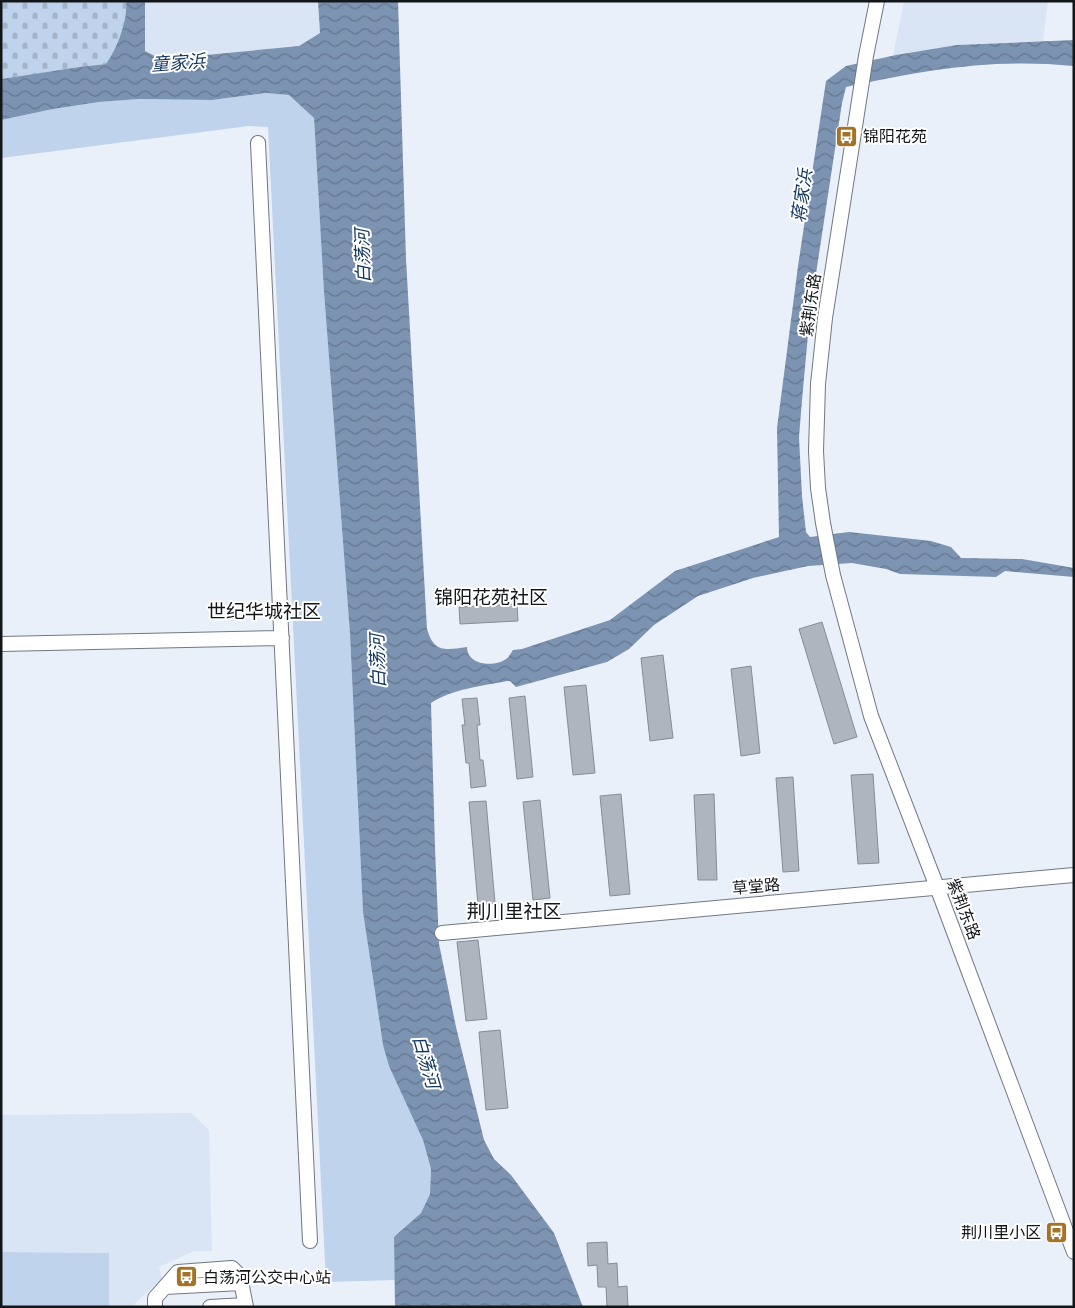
<svg xmlns="http://www.w3.org/2000/svg" width="1075" height="1308" font-family="'Space Grotesk','Noto Sans SC',sans-serif">
<style>
.built{fill:#d9e5f4}
.green{fill:#bfd3ec}
.cemetery{fill:url(#cemetery-stones)}
.water{fill:url(#water-waves)}
.building{fill:#afb5be;stroke:#868c94}
.lines{fill:none;stroke-linecap:round;stroke-linejoin:round}
.minor-casing{stroke:#727880;stroke-width:16}
.minor{stroke:#fff;stroke-width:14}
.labels{text-anchor:middle;stroke-width:4;stroke-linejoin:round;paint-order:stroke}
.poi-label{font-size:16px;fill:#131619;stroke:#fff;text-anchor:start}
.street-label{font-size:16px;fill:#131619;stroke:#fff}
.water-label{font-size:18px;font-style:italic;fill:#12355d;stroke:#fff}
.quarter-label{font-size:19px;fill:#131619;stroke:#fff}
</style>
<defs>
<pattern id="cemetery-stones" width="16" height="16" patternUnits="userSpaceOnUse" patternTransform="scale(1.25)"><rect width="16" height="16" fill="#bfd3ec"/><path d="M2 7V4a2 2 0 0 1 4 0v3zM10 15v-3a2 2 0 0 1 4 0v3z" fill="#a3b4ca"/></pattern>
<pattern id="water-waves" width="16" height="10" patternUnits="userSpaceOnUse" patternTransform="scale(1.25)"><rect width="16" height="10" fill="#7c93b1"/><path d="M0 5q4-4 8 0t8 0" fill="none" stroke="#64778f"/></pattern>
</defs>
<rect width="100%" height="100%" fill="#e9f0f9"/>
<path class="built" d="M145,1H318L320,33L299,46L206,55L159,58L145,51Z
M904,1H1048L1043,41L957,45L893,56Z
M191,1113L209,1130L212,1251H194L159,1267L162,1279L131,1307H109V1253L1,1252V1115Z"/>
<path class="green" d="M266,93L289,95L314,118L324,292L350,634L363,912L383,1045L423,1140L431,1169L430,1194L421,1213L394,1238L395,1280L326,1282L268,127L248,126L218,130L1,158V120L53,109L99,102L139,99L212,100Z
M1,1252L109,1253V1307H1Z"/>
<path class="cemetery" d="M1,1H126C128,20 117,49 106,64L79,67L1,79Z"/>
<path class="water" d="M126,1H145V51L159,58L206,55L299,46L320,33L318,1H398L406,259L427,629C434,653 445,650 467,647C467,650 468,653 469,655C476,666 497,666 506,659C509,657 511,653 513,650L522,649L610,620L675,571L779,537L777,428L798,266L826,81L846,66L896,55L957,45L1074,40V66C993,58 924,70 846,87L842,103L810,313L802,400L799,437L802,496L806,532L810,537L849,532L931,541L951,547L961,558L1022,559L1074,568V577L1005,571L996,577L900,574L886,569L852,563L808,566L753,578L698,596L654,625L629,649L607,662L516,687L510,681H507C482,686 452,689 431,703L435,848L439,944L456,1027L484,1140L494,1159L511,1175L554,1233L583,1307H395L394,1237L421,1213L430,1194L431,1169L423,1140L389,1066L383,1045L363,912L350,634L324,292L314,118L289,95L266,93L212,100L139,99L99,102L53,109L1,120V79L79,67L106,64C117,49 128,20 126,1Z"/>
<path class="building" d="M517,604L518,621L460,624L459,607Z
M822,622L857,737L834,744L799,629Z
M663,655L673,738L650,741L641,658Z
M751,666L760,753L741,756L731,669Z
M586,685L595,773L573,775L564,687Z
M525,696L533,777L517,779L509,698Z
M477,698L480,725H477L480,760H483L486,786L471,788L469,763H466L462,725H465L462,699Z
M873,774L879,863L858,864L851,775Z
M793,777L799,871L783,872L776,778Z
M621,794L630,894L610,896L600,796Z
M714,794L717,880H698L694,795Z
M540,800L550,898L533,900L523,802Z
M486,801L495,903L478,905L469,802Z
M478,940L487,1019L466,1021L457,942Z
M500,1030L508,1108L486,1110L479,1032Z
M607,1242L608,1264L617,1263L618,1287L627,1286L628,1307H607L606,1287H598L597,1265L588,1266L587,1243Z"/>
<g class="lines">
<defs>
<path id="minor" d="M877,1L866,56L825,318L818,384L816,451L818,488L823,523L833,575L871,716L937,887L1074,1252
M258,143L310,1241
M1,644L282,638
M442,933L1074,875
M165,1287L241,1283
M155,1307V1298L178,1272L232,1268L240,1276L246,1307
M210,1307L245,1305"/>
</defs>
<use href="#minor" class="minor-casing"/>
<use href="#minor" class="minor"/>
</g>
<defs>
<symbol id="bus-square" viewBox="-11 -11 22 22"><rect x="-9" y="-9" width="18" height="18" rx="4" fill="#a37328" stroke="#fff"/><path d="M-5-6H5V4H4V6H2V4H-2V6H-4V4H-5ZM-3.5-4V0h7V-4ZM-3.5 1.2v1.5H-2V1.2ZM2 1.2v1.5H3.5V1.2Z" fill="#fff"/></symbol>
</defs>
<g fill-rule="evenodd">
<use href="#bus-square" x="834" y="124" width="25" height="25"/>
<use href="#bus-square" x="1044" y="1220" width="25" height="25"/>
<use href="#bus-square" x="174" y="1264" width="25" height="25"/>
</g>
<g class="labels">
<g class="poi-label">
<text x="863" y="142">锦阳花苑</text>
<text x="1041" y="1238" text-anchor="end">荆川里小区</text>
<text x="203" y="1283">白荡河公交中心站</text>
</g>
<g class="street-label">
<text transform="translate(810 305) rotate(-82)" y="6">紫荆东路</text>
<text transform="translate(756 886) rotate(-5)" y="6">草堂路</text>
<text transform="translate(964 909) rotate(69)" y="6">紫荆东路</text>
</g>
<g class="water-label">
<text transform="translate(178 63) rotate(-4)" y="6">童家浜</text>
<text transform="translate(802 196) rotate(-82)" y="6">蒋家浜</text>
<text transform="translate(363 256) rotate(-92)" y="6">白荡河</text>
<text transform="translate(378 661) rotate(-92)" y="6">白荡河</text>
<text transform="translate(426 1062) rotate(74)" y="6">白荡河</text>
</g>
<g class="quarter-label">
<text x="491" y="604">锦阳花苑社区</text>
<text x="264" y="618">世纪华城社区</text>
<text x="514" y="918">荆川里社区</text>
</g>
</g>
<rect width="1075" height="1308" fill="none" stroke="#131619" stroke-width="5"/>
</svg>
